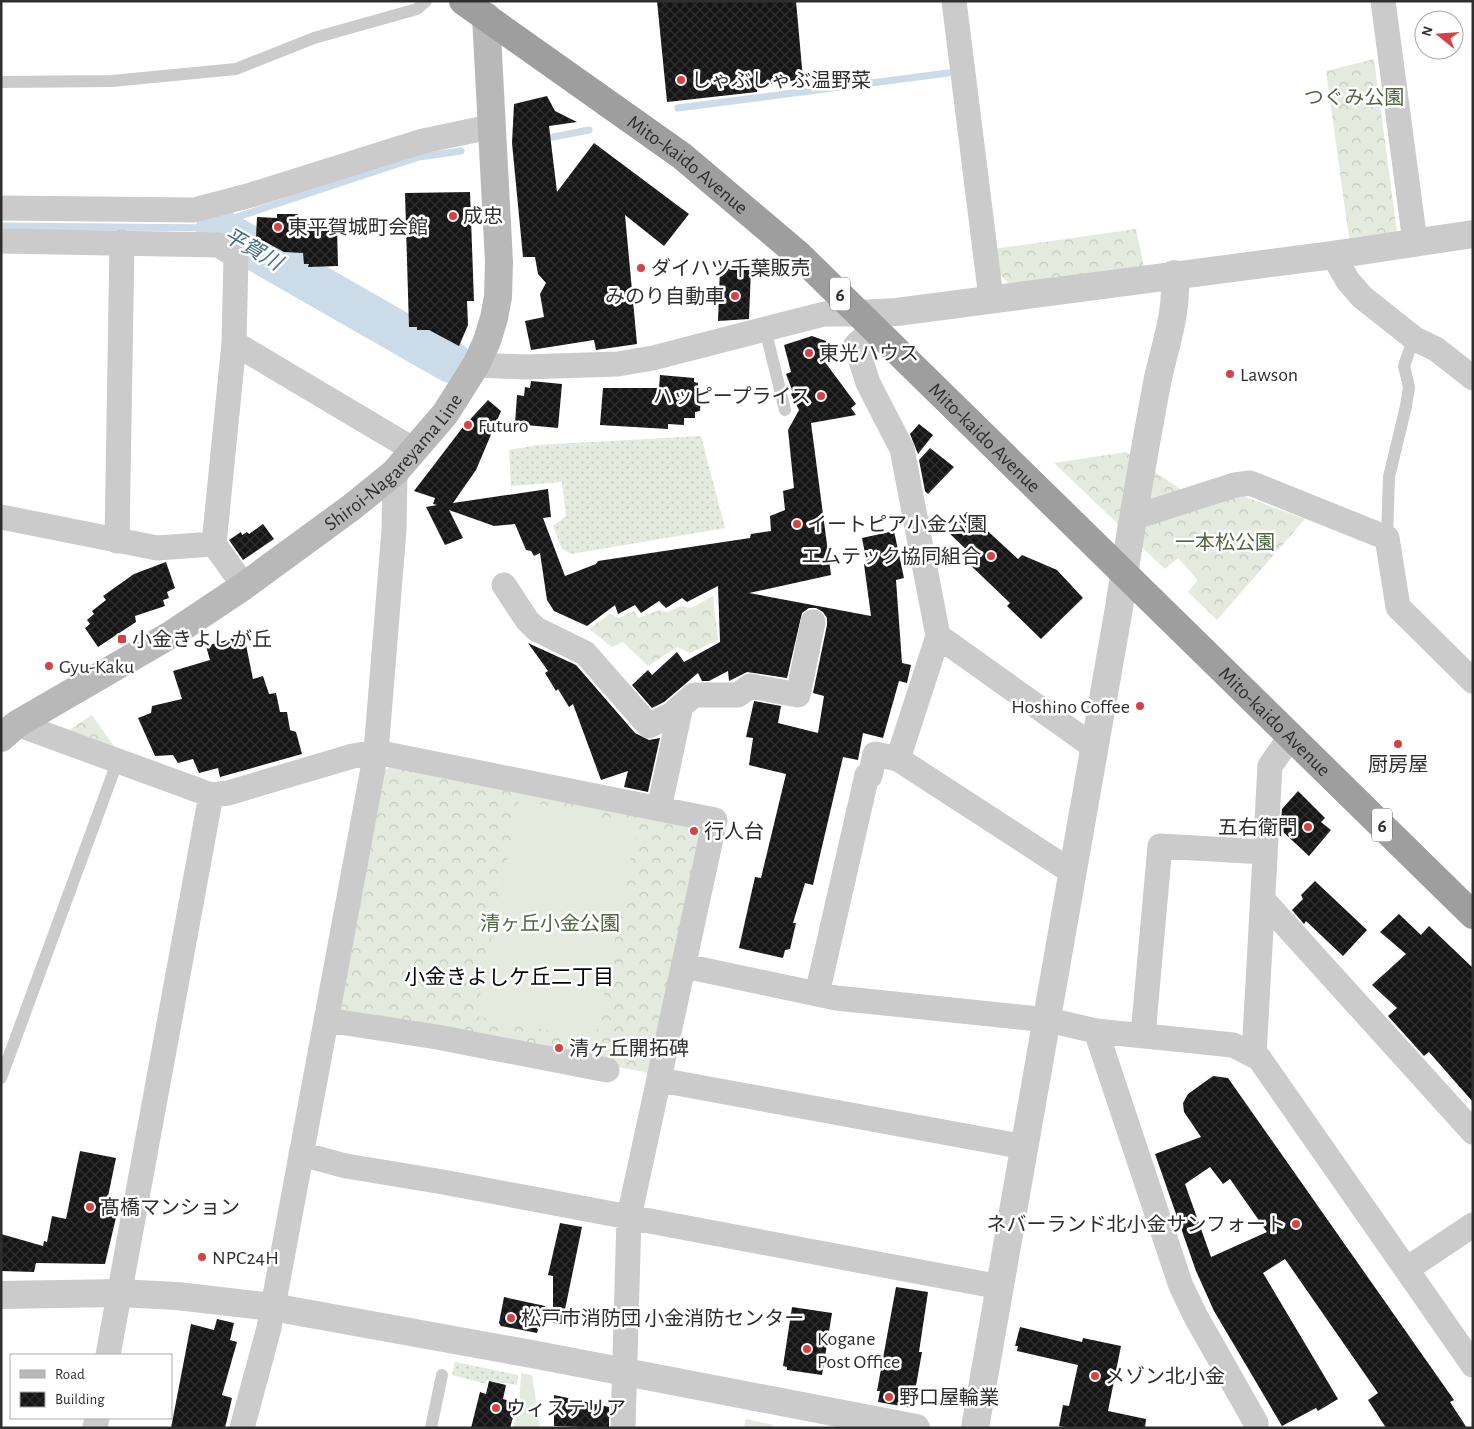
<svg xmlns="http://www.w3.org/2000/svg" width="1474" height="1429" font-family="'Alegreya Sans','Noto Sans JP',sans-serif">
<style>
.grass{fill:url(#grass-dots)}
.forest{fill:url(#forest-crowns)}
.garden{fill:#e4eadd}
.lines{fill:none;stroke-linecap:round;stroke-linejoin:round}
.stream{stroke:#cbdce8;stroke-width:7}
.river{stroke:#cbdce8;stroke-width:42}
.building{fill:url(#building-cross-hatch);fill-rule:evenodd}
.service{stroke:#cbcbcb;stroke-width:12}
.minor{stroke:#cbcbcb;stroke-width:25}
.tertiary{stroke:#cbcbcb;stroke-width:28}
.secondary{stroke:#b8b8b8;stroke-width:28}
.trunk{stroke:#9e9e9e;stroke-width:28}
.poi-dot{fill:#d44246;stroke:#fff;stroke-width:2}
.labels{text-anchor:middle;stroke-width:5;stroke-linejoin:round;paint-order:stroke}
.shield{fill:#fff;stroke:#6d6d6d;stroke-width:1}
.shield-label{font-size:19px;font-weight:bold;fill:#2e2e2e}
.poi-label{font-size:20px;fill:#2e2e2e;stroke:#fff;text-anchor:start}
.park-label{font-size:20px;fill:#506640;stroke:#fff}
.street-label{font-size:20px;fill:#2e2e2e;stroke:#fff}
.water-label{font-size:21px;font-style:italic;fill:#446b88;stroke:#fff}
.neighbourhood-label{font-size:21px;fill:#000;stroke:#fff}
</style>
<defs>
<pattern id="grass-dots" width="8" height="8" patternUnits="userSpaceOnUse" patternTransform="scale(1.25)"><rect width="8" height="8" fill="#e4eadd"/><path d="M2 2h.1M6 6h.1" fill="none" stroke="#c4c9be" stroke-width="1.8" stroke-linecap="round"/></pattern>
<pattern id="forest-crowns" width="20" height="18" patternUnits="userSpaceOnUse" patternTransform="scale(1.25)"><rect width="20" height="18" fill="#e4eadd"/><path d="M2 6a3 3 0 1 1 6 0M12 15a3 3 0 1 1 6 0" fill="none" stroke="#c4c9be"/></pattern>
<pattern id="building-cross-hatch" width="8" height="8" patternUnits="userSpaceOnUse" patternTransform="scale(1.25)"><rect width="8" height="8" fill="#151515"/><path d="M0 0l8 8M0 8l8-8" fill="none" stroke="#2f2f2f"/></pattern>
</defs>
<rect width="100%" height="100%" fill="#fff"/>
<path class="grass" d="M701,436L725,528L571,554L562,549L553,526L566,516L562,482L511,486L509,450L537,445Z
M455,1362L518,1375L517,1385L487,1380L486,1384L452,1375Z"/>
<path class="forest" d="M1374,59L1397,232L1349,238L1326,71Z
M1136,229L1144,267L1010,285L997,271L994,249Z
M1126,452L1199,502L1240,495L1305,519L1217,620L1188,592L1198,580L1178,558L1165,569L1054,463Z
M713,596L718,640L690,653L677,647L648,666L623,642L612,647L589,629L610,614L619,618L634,611L638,618L660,610L668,612L681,606L691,608Z
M92,715L114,746L69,730Z
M394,765L706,823L650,1073L347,1018L338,1006L382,772Z"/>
<path class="garden" d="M519,800L638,824L595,1040L476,1016Z
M521,1373L532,1375L540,1428H513L519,1407Z
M746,1419L773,1425V1428H744Z"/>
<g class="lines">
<path class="stream" d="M678,108L948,73
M543,139L589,130
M1,226L217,228L225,221L419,157L461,151"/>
<path class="river" d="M217,228L451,362"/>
</g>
<path class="building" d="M657,1H796L803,79L758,86L757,92L667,102Z
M547,96L555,111L577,122L549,126L557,192L594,143L689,214L664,246L625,215L637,344L596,350L594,340L531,350L525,321L544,317L540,294L546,283L538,274L535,257H523L512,143L514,104Z
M470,192L474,301H467L468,325L459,346L429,330H417V327H409L405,193Z
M277,214H298L299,224H311V228H337L338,266L308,267L309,264H304L303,253L284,252L256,237L257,217L277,218Z
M720,268H751L749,319L718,321Z
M812,336L826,341L831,355L822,358L856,404L851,408L856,415L811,423L831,575L749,593L871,616L864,564H867L862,538L894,531L904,578L896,580L902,663L911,665L907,683L899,681L883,738L863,733L858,760L843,757L813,885L805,883L793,923H796L790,949L785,950L783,958L739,948L755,877L761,878L786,774L749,765L753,738L746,737L754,701L781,706L778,723L818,733L824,696L813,693L827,625V618L823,612L816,608H809L802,613L787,678L747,672L729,681L728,671L709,681H702L698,673L664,702L652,708L632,685L648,670L652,675L677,652L684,662L720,642L718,586L687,602L682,598L666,608L659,601L641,613L635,605L618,614L615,605L587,626L554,611L547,600L540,553L534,556L531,551L526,550L515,524L494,526L449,510L463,538L445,545L426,507L437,505L433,504L435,498L414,491L463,427L488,400L501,411L476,470L453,503L548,489L551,517L543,518L565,576L596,564L598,561L750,538L751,534L771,531L770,516L785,510L783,491L794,488L788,430L799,410L791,394L793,393L786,374L791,372L784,345Z
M660,375L694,378V382L698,383L697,395H701L700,411L695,412V418H684V425L668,424V429L600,425L603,388H659Z
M531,381L562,384L558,428L515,424L517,395L524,396L525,387L530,388Z
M919,424L933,435L918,454L910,434Z
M930,448L954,467L928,494L925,491L919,460Z
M967,512L1018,559L1022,555L1057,570L1083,598L1041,639L1007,606L1010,603L964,559L971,554L948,532Z
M263,524L274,539L243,560L229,540L241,532L242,535L247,532L249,534Z
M166,562L175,588L167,592L169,598L163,600L165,606L135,616L136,622L98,647L85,628L90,624L87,620L94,614L92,611L106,600L103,596L134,574Z
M244,635L253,679L263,676L269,694L276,693L280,712H287L290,730L296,732L302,754L220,777L218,768L199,773L193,759L178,763L173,755L155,756L138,718L151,713L152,706L182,699L173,671L210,660L206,646Z
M528,643L576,665L635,733L649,740L660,738L648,792L624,787L628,771L601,780L573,704L569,707L558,689L556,691L545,673L548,671Z
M1298,791L1325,818L1321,822L1331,830L1309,856L1281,830L1285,824L1281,821L1282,809Z
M1315,881L1367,930L1343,956L1306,921L1304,924L1292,910L1303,899L1301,895Z
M1399,914L1421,935L1429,926L1473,968V1102L1429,1052L1424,1056L1388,1016L1397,1008L1372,985L1406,954L1380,932Z
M1213,1076L1228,1078L1454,1400L1450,1402L1467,1428H1386L1368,1400L1378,1393L1285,1259L1263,1273L1338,1399L1318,1411L1316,1408L1282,1426L1214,1311L1196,1271L1155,1154L1201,1137L1184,1112L1183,1103L1188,1094ZM1210,1167L1223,1184L1230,1179L1267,1232L1211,1257L1185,1184Z
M80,1151L116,1158L106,1206L118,1209L105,1264L36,1263L34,1272L1,1271V1234L43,1246L44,1241L47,1242L52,1216L66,1219Z
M560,1223L582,1227L562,1324L553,1323V1276L548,1275Z
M896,1287L928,1292L919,1352H922L912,1408L878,1402L880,1391H877Z
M504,1297L545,1306L537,1333L501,1326L499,1323Z
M792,1307L832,1313L822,1375L787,1370V1367L783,1366Z
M217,1319L234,1323L230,1340L237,1342L222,1395L232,1398L225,1428H171L191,1324L214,1330Z
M1020,1327L1082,1342L1083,1338L1121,1346L1108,1411L1146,1419L1145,1428H1069L1059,1426L1063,1405L1069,1406L1078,1365L1017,1351L1018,1346H1015Z
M489,1381L506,1385L503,1399L517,1403L510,1428H471L480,1392L486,1394Z
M554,1395L609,1407V1428L554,1426Z"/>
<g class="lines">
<path class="service" d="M1,82L112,81L236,69L314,38L417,9L426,1
M765,329L785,410
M1387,538L1389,477L1406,406L1409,387L1404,366L1414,337
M1,1078L118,760
M431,1428L442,1375"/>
<path class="minor" d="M954,1L991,298
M1383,1L1415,242
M1,208L194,210L251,195L423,141L490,127
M1,241L219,245L236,256L234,343L214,544L157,548L1,517
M1333,255L1348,281L1362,297L1415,339L1436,349L1473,378
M234,343L414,450
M476,365L525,367L618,364L653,358L824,314H860
M1132,518L1235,485L1250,483L1387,538L1398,607L1473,681
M117,541L122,242
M214,544L244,586
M504,585L527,620L536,629L585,653L649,726L672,714L681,706
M938,636L1094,747
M17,724L211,795L228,793L353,756L376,752L715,820L629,1217L623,1428
M898,759L1072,872
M659,809L681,706L694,695H738L750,686L798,695L813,622
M1263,900L1473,1132
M685,966L836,998L1048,1020L1096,1031L1233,1045L1259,1058L1473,1365
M817,994L867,775L870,776L875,754L898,759L938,636L902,449L868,383L856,345L874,328
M326,1020L437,1037L607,1070
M1096,1031L1181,1286L1196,1317L1256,1423V1428
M1143,1035L1160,846L1264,852
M1254,1055L1270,766L1291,736
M660,1080L1025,1147
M301,1154L346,1166L443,1182L1000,1287
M1407,1269L1473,1225
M108,1355L211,795
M95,1428L97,1418
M242,1428L269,1328L376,752L394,530L395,472"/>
<path class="tertiary" d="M860,314L897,312L1333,255L1473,234
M1,1295L119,1293L177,1296L272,1307L537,1355L916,1428
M975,1428L1119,608C1130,533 1143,458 1157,383C1164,348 1179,310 1174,274"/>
<path class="secondary" id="s1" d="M1,738L17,724L172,634L244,586L352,507L395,472L445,414L476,365L487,341L494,318L498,297L499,262L486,16"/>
<path class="trunk" id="s2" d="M463,1L682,156L799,255L1473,915"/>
</g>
<g class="poi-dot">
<circle cx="681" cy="80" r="5"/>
<circle cx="453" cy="216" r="5"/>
<circle cx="278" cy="227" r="5"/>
<circle cx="641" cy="268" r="5"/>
<circle cx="735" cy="296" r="5"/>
<circle cx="809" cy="353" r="5"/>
<circle cx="1230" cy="374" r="5"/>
<circle cx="821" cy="396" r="5"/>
<circle cx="468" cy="425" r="5"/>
<circle cx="797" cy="524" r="5"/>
<circle cx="991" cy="556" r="5"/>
<rect x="117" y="634" width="10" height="10" rx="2.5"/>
<circle cx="49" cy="666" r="5"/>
<circle cx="1140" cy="706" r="5"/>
<circle cx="1398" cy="744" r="5"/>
<circle cx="1308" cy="827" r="5"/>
<circle cx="694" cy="831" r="5"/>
<circle cx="559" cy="1048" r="5"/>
<circle cx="90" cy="1207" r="5"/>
<circle cx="1296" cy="1224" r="5"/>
<circle cx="202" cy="1257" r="5"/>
<circle cx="511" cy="1318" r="5"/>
<circle cx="807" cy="1349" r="5"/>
<circle cx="1095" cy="1376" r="5"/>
<circle cx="889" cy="1397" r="5"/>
<circle cx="496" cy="1408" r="5"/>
</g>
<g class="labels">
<g class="shield">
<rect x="830" y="277.5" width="20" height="33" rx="4"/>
<rect x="1372" y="808.5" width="20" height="33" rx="4"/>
</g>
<g class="shield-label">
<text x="840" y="301">6</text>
<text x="1382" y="832">6</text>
</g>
<g class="poi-label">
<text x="691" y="87">しゃぶしゃぶ温野菜</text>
<text x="463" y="223">成忠</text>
<text x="288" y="234">東平賀城町会館</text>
<text x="651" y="275">ダイハツ千葉販売</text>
<text x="725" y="303" text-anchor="end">みのり自動車</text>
<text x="819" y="360">東光ハウス</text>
<text x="1240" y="381">Lawson</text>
<text x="811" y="403" text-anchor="end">ハッピープライス</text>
<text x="478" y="432">Futuro</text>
<text x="807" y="531">イートピア小金公園</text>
<text x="981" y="563" text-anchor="end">エムテック協同組合</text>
<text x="132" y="646">小金きよしが丘</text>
<text x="59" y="673">Gyu-Kaku</text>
<text x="1130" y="713" text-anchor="end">Hoshino Coffee</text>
<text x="1398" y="771" text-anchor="middle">厨房屋</text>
<text x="1298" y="834" text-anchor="end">五右衛門</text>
<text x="704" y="838">行人台</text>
<text x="569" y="1055">清ヶ丘開拓碑</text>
<text x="100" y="1214">髙橋マンション</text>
<text x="1286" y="1231" text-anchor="end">ネバーランド北小金サンフォート</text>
<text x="212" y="1264">NPC24H</text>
<text x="521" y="1325">松戸市消防団 小金消防センター</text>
<text x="817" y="1345">Kogane<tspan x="817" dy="23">Post Office</tspan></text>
<text x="1105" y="1383">メゾン北小金</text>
<text x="899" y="1404">野口屋輪業</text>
<text x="506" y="1415">ウィステリア</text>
</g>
<g class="park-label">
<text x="1354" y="104">つぐみ公園</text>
<text x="1225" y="549">一本松公園</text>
<text x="550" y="930">清ヶ丘小金公園</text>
</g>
<g class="street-label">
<text dy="7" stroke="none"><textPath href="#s2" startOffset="278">Mito-kaido Avenue</textPath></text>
<text dy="7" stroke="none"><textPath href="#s2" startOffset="682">Mito-kaido Avenue</textPath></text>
<text dy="7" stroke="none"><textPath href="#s1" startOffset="482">Shiroi-Nagareyama Line</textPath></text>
<text dy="7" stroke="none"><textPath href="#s2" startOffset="1088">Mito-kaido Avenue</textPath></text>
</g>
<g class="water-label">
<text transform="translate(253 249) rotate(30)" y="7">平賀川</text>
</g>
<g class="neighbourhood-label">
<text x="509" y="984">小金きよしケ丘二丁目</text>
</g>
</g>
<rect width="1474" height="1429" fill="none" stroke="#2e2e2e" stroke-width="5"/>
<rect x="10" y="1354" width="162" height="65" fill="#ffffff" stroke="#ababab"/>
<rect x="20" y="1370" width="25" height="8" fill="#b8b8b8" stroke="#ababab"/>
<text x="55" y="1379" font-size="15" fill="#2e2e2e">Road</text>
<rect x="20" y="1392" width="25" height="15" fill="url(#building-cross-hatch)" stroke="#ababab"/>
<text x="55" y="1404" font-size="15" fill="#2e2e2e">Building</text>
<g transform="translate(1439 35) rotate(287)"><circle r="24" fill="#ffffff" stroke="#ababab"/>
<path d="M0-4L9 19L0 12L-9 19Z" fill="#d44246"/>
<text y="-8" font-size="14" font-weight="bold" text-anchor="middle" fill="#2e2e2e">N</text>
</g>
</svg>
